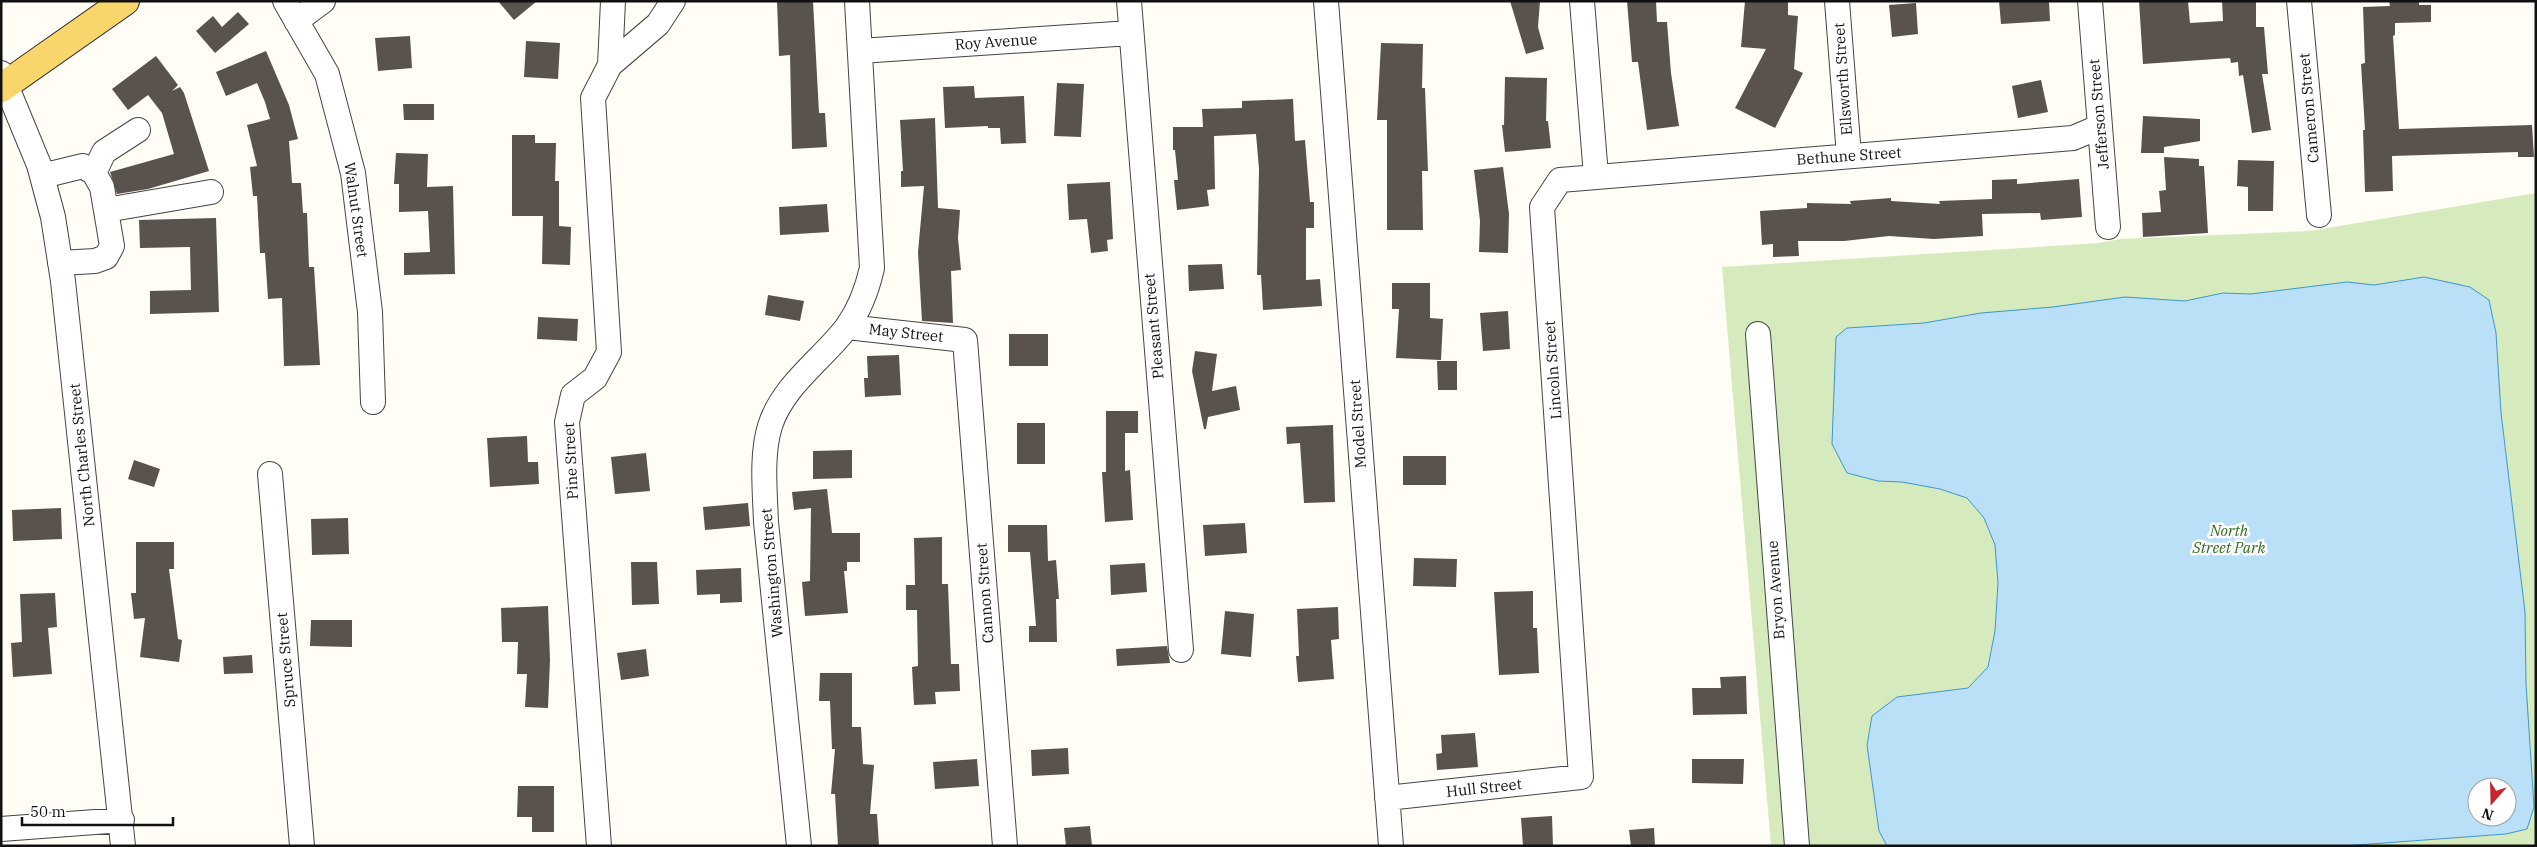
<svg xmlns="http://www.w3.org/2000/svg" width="2537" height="847" font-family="'IBM Plex Serif',serif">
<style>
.green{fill:#d5ebbd;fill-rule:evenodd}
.water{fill:#b9e0f7;stroke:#3f96cf;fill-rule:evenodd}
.building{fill:#5a524d}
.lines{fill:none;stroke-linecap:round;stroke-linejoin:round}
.minor-casing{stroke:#444;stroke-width:26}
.major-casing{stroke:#222;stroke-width:30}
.minor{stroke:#fff;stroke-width:24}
.major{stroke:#f9d66b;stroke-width:28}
.labels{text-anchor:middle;stroke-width:5;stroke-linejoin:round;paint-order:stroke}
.street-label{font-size:15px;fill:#111;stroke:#fff}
.park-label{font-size:15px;font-style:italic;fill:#2f6b1f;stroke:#fff}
</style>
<rect width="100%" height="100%" fill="#fffdf5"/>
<path class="green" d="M2536,193V846H1771L1722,267L2099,243L2121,239L2310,231ZM2477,787H2507V817H2477Z"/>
<path class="water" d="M2424,277L2470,287L2489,300L2496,333L2501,413L2525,612L2526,684L2534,807L2527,829L2506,834L2343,846H1887L1879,831L1867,745L1872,716L1897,697L1968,688L1988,667L1995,631L1998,583L1995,545L1984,518L1967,498L1940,489L1902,482L1878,481L1847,473L1832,444L1836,337L1847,328L1924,323L1981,313L2053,307L2125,297L2185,301L2223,293L2251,294L2347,282L2374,285ZM2477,787H2507V817H2477Z"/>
<path class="building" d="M498,1H537L514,20Z
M777,1H813L819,113H825L827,147L792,149L790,55L779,56Z
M1510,1H1540L1538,27L1544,49L1526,54Z
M1627,1H1656L1657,22H1667L1671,73L1679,126L1647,130L1638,62H1632Z
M1745,1H1788V15L1798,16L1794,69L1803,73L1775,128L1735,108L1766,49L1741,47Z
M1999,1H2049L2050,21L2001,24Z
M2139,1H2188L2190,23L2223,21L2222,1H2256V27H2264L2268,74H2262L2271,130L2252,133L2243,75L2239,76L2238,62L2231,63L2230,58L2143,64Z
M2389,1H2419V5H2431V22L2395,23V35L2393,36L2399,129L2532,125L2534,157H2518V152L2392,156L2393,191L2365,192L2363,130H2365L2361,64L2365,63L2363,7L2390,6Z
M1916,3L1918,34L1892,37L1889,5Z
M238,12L249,24L215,53L196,31L213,16L222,27Z
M410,36L412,68L378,71L375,38Z
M526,41L560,43L558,79L524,77Z
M1381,43L1423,44L1422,88H1425L1428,171H1422L1423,230H1387V120H1377Z
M266,51L289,105L298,139L289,141L292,183H301L303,213H307L309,267H314L320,365L284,366L282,298L268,299L265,253H260L257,196H253L250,167L257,166L247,125L270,119L265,102L257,83L226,96L216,72Z
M156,56L178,85L172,91L180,87L184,93L209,171L148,189L117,194L110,172L174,154L162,113L148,95L128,110L112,89Z
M1505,77L1547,78L1546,121H1548L1551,148L1505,152L1502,125H1504Z
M2041,80L2048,112L2018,118L2012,86Z
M1057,83L1084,84L1081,137L1054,136Z
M974,86L975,98L1024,96L1026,143L1001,144L1000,128H988V126L945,128L943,87Z
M1293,99L1295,141L1305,140L1310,202H1314V228H1306V280L1320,279L1322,306L1263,310L1261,275H1257L1259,169L1256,134L1214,136L1215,189L1207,190L1209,206L1177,210L1174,180H1178L1175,150H1173V127H1203L1202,109L1242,108V101Z
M403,104H434V120H404Z
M2143,116L2200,119V141L2164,147V153H2141Z
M935,118L938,208L960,210L958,238L961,270L951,271L953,323L922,321L918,252L924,186L901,187V171H903L900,120Z
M512,135H535V143H556L555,181H559V226L571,227L570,265L542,264L543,216H512Z
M396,153L428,154L427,187L453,186L455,274L404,275V253L430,252L428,211L399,212V184H394Z
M2164,157L2199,159V166H2204L2208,233L2143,237L2142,213L2161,212L2159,191L2166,190Z
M2238,160L2274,161L2273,211H2248V187L2237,186Z
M1503,167L1509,214L1508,253L1479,252L1480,221L1474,170Z
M2017,179V184L2079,179L2082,217L2041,220L2040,213L1982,214L1983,236L1934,239L1889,236L1844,241H1798L1799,256L1773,257V244L1762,245L1760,211L1807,208V203L1851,204L1850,201L1891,198V201L1940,204L1939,201L1992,199V180Z
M1110,182L1113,239L1107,240L1108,251L1091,253L1087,219L1069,220L1067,184Z
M827,204L829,232L780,235L779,207Z
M216,218L219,312L150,314V291L191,290L190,247L140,248L139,220Z
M1222,264L1224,289L1189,291L1188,265Z
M1392,283H1430V318L1443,319L1441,360L1396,358L1399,309H1392Z
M768,295L804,301L800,321L765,315Z
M1508,311L1510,349L1483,351L1480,313Z
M538,317L578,319L577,341L537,339Z
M1009,334H1048V366H1009Z
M1195,351L1217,354L1212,391L1236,386L1240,410L1208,417L1206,429H1204L1192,371Z
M899,355L901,395L865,397L864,378H868L867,356Z
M1437,361H1457V390H1438Z
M1106,411H1138V433H1125V471L1130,470L1133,520L1105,522L1102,472H1106Z
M1017,423H1045V464H1017Z
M1333,425L1335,502L1304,503L1300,443L1287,444L1286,427Z
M527,436L528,462H538L539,484L490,487L487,438Z
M852,450V478L813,479V451Z
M646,453L650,491L615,494L611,457Z
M1403,456H1446V485H1403Z
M134,460L160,469L154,487L128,479Z
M827,489L832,533H860V562H847V571H844L848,613L805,616L802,582L810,581L811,508L794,510L792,492Z
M748,503L750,526L705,530L703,507Z
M61,508L62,539L13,541L12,510Z
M348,518L349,554L312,555L311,519Z
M1245,523L1247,553L1205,556L1203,525Z
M1008,525H1047L1048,561L1056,560L1059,599H1056L1057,642H1029V626H1036L1030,552H1008Z
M942,537V584H948L951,664H959L960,691L935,692L936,704L914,705L912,667L918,666L917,610H906V585H915L914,538Z
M136,542H174V569H169L178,639L182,640L179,662L140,657L145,618L134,619L131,593H136Z
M1414,558L1457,559L1456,587L1413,586Z
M631,562H657L659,604L632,605Z
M1145,563L1147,592L1111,595L1110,565Z
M741,568L742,602L720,603V594L697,595L696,570Z
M1533,591V628H1537L1539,673L1499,675L1494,592Z
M55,593L57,627L48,628L52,674L13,677L11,643L22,642L20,594Z
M548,606L550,660L548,708L525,707L527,674H517L518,642H502L501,608Z
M1338,607L1339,639L1331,640L1334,679L1298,682L1296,656H1299L1297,609Z
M1225,611L1254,614L1251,657L1221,654Z
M311,620H352V647L310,646Z
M1167,646L1170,663L1117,666L1116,649Z
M646,649L649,676L621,680L617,653Z
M252,655L253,673L224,674L223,657Z
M820,673H852V727H861L863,764L874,765L870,814H877L879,846H838L835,794H831L835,749H832L830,701H819Z
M1746,676L1747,714L1693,715L1692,688H1721L1720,677Z
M1475,733L1478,767L1437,770L1436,754L1442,753L1441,735Z
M1068,748L1069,774L1032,776L1031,750Z
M977,759L979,786L935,789L933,762Z
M1692,759H1744L1743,784L1692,783Z
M518,786H554V832H532V817H517Z
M1552,816L1553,846H1523L1521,818Z
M1090,826L1092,846H1066L1064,828Z
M1654,828L1655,846H1631L1629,830Z"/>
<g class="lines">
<defs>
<path id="minor" d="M285,1L327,74L353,173L370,312L373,402
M1129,1L1181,650
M1326,1L1391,846
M1582,1L1596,176
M1837,1L1849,156
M2090,1L2108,227
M2299,1L2319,215
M296,21L323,1
M860,51L1131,33
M610,65L613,1
M1,73L39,165L53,217L63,281L123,846
M94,173L104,152L138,130
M42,176L83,166L94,173L102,187L112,246L106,257L95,261L60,263
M106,210L211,192
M847,327L965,340L1005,846
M1758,334L1797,846
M270,474L302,846
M1387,798L1581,777L1542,207L1560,180L2073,138L2099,127
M1,829L122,820
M599,846L567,422L573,395L595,378L609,352L593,98L610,65L658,24L673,1
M799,846L766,522C765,492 761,455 770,426C783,385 822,360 847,327C860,309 867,290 872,268L857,1"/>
<path id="major" d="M1,88L125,1"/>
</defs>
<use href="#minor" class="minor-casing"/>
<use href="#major" class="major-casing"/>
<use href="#minor" class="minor"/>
<use href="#major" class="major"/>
</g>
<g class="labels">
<g class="street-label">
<text transform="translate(996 42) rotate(-4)" y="5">Roy Avenue</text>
<text transform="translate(1843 79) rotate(-94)" y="5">Ellsworth Street</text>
<text transform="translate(2309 108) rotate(-95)" y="5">Cameron Street</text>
<text transform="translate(2099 114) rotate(-95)" y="5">Jefferson Street</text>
<text transform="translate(1849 156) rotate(-4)" y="5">Bethune Street</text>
<text transform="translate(356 210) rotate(82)" y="5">Walnut Street</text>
<text transform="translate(1154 326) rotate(-95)" y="5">Pleasant Street</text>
<text transform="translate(906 333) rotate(6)" y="5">May Street</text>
<text transform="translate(1553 370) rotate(-94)" y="5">Lincoln Street</text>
<text transform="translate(1358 424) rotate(-94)" y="5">Model Street</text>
<text transform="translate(82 455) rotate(-96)" y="5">North Charles Street</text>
<text transform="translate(571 461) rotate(-93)" y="5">Pine Street</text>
<text transform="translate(772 573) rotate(-95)" y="5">Washington Street</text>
<text transform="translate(1776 590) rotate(-94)" y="5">Bryon Avenue</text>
<text transform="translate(985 593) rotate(-94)" y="5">Cannon Street</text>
<text transform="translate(286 660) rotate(-95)" y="5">Spruce Street</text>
<text transform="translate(1484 788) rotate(-6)" y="5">Hull Street</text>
</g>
<g class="park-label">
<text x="2229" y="536">North<tspan x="2229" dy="17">Street Park</tspan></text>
</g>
</g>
<rect width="2537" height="847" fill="none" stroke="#111111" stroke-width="5"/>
<g transform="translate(2492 802) rotate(200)"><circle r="24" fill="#ffffff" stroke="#a0a0a0"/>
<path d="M0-4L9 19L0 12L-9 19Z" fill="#c4262e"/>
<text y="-8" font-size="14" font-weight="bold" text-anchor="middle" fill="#111111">N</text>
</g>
<path d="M22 817v8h151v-8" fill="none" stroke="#111111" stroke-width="2.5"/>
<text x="30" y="817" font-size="15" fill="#111111" stroke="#ffffff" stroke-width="4" paint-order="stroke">50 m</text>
</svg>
